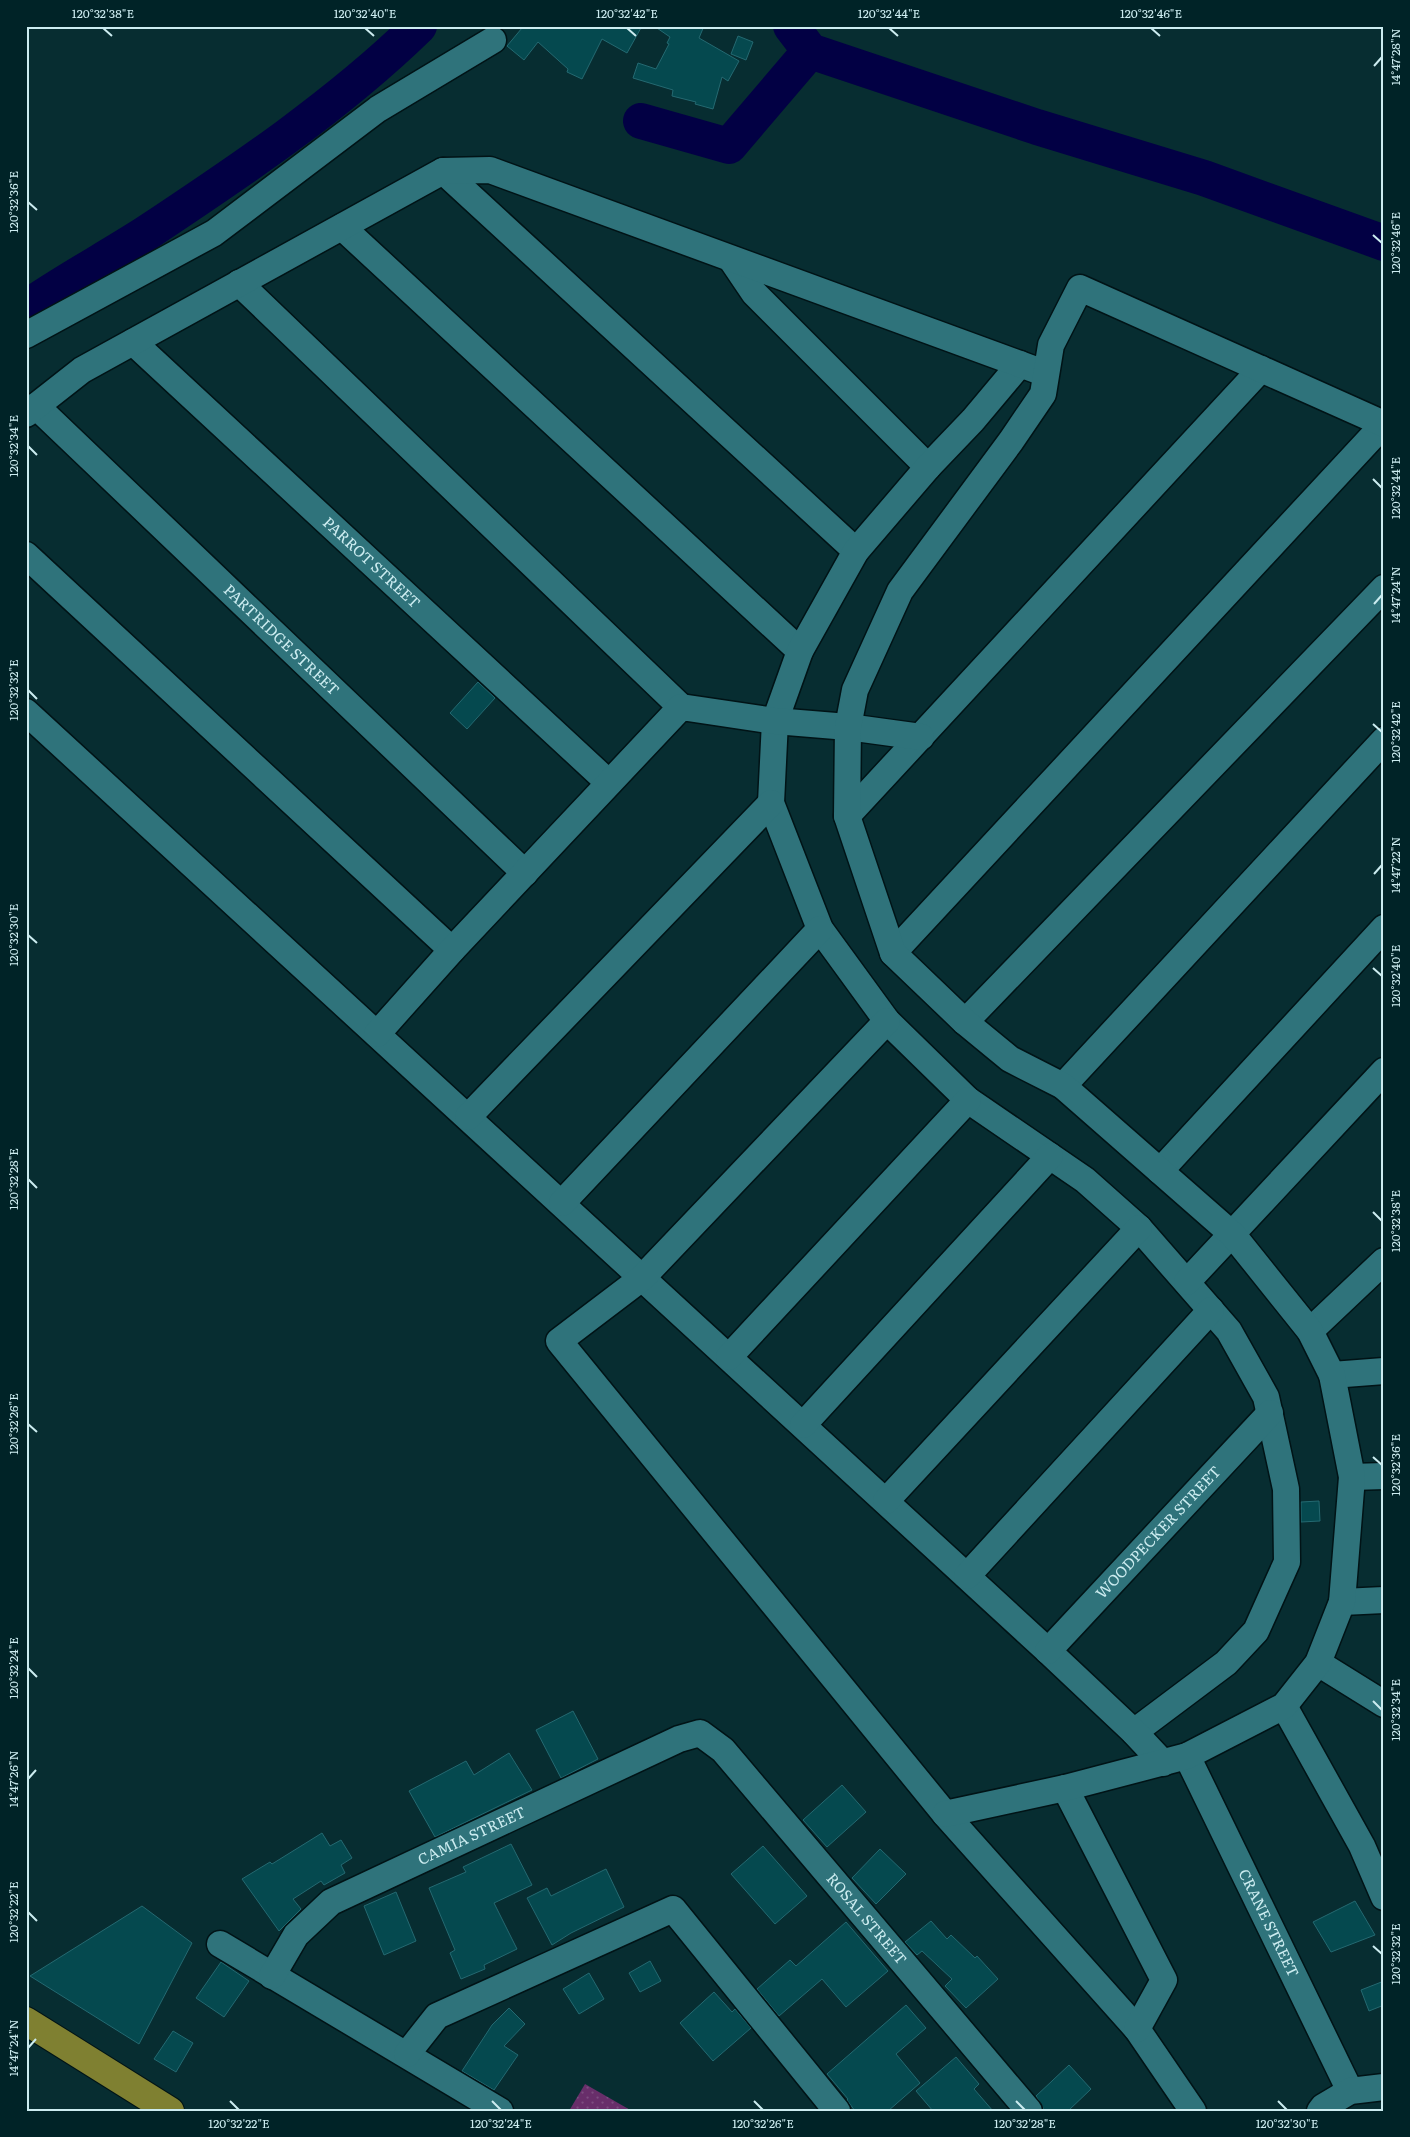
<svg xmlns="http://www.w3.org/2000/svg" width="1410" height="2137" font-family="Literata,serif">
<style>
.grass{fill:url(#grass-dots)}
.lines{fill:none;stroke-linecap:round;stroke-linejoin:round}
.river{stroke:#020044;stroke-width:36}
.building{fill:#05494f;stroke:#246971}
.minor-casing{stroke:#011316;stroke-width:29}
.major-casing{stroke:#011316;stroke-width:30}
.minor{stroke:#2f737b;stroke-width:26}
.major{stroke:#7f8031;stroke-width:28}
.ticks{fill:none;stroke:#ccecf0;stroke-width:2}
.labels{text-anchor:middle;stroke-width:4;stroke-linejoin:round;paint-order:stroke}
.street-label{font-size:15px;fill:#ccecf0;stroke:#002327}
.neatline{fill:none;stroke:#ccecf0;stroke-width:2}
.ticks-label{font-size:12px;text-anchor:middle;fill:#ccecf0}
</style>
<defs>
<pattern id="grass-dots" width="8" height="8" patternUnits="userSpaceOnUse" patternTransform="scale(1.25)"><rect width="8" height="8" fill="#682e6a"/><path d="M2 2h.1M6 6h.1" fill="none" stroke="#7c4c80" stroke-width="1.8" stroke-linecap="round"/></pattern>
</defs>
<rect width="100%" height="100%" fill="#072d31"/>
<path class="grass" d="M585,2084L632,2111H569Z"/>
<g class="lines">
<path class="river" d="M810,51L1037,127L1204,178L1384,243
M641,121L729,146L810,51L791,26
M26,308C65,281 106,259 145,234C240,171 337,106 419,26"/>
</g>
<path class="building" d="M521,26H642L627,53L602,39L582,79L567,72L568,69L538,42L524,60L507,46L522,28Z
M654,26H704L699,38L739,61L728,81L722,77L713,109L695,104L696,102L672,96L673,90L633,78L638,63L656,69L669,44L667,43L670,37Z
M738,36L753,42L746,60L731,54Z
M478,682L495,698L467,729L450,713Z
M1319,1501L1320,1521L1301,1522V1502Z
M573,1711L598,1759L561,1778L536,1730Z
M509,1753L532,1790L435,1837L409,1791L466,1761L474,1775Z
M842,1785L866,1812L827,1847L803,1820Z
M322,1833L330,1846L341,1840L352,1858L341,1865L345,1873L324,1885L321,1881L293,1899L301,1909L279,1931L242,1879L270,1862L272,1864Z
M511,1844L532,1885L494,1903L517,1949L484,1965L485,1969L461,1979L450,1953L455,1950L429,1888L466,1872L463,1867Z
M763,1846L807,1896L775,1924L731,1874Z
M880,1849L906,1874L876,1904L852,1878Z
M606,1869L624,1907L571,1933L552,1945L527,1898L547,1888L551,1896Z
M396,1892L416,1941L384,1955L364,1906Z
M1355,1901L1375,1935L1331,1952L1313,1922Z
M142,1906L192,1943L139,2044L30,1976Z
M931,1921L947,1939L951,1935L975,1958L977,1956L998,1979L966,2008L945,1986L952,1979L922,1951L917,1955L905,1942Z
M846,1922L888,1971L846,2007L822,1979L779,2016L757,1989L790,1960L796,1966Z
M650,1961L661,1981L640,1992L629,1973Z
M221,1962L249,1981L224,2017L196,1998Z
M589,1973L604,1999L579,2014L563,1989Z
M1384,1981V2005L1369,2011L1361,1990Z
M714,1992L732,2012L735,2009L751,2028L713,2061L680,2023Z
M906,2005L926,2028L896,2054L920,2083L888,2111H855L847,2100L848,2099L827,2074Z
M509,2008L525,2024L504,2046L518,2055L494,2090L462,2071L492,2025Z
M173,2031L193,2043L176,2072L154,2059Z
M956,2057L979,2084L974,2089L993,2111H933L916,2091Z
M1069,2065L1091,2089L1068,2111H1045L1036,2096Z"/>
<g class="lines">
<defs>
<g id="minor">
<path d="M443,171L856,551"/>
<path d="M342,227L800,651"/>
<path d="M731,259L754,293L928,467"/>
<path d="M239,283L681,707"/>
<path d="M26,335L214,233L378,109L493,40"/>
<path id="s1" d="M133,342L609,783"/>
<path d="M1020,364L973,420L928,467L856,551L800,651L775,721L771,803L820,929L887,1021L968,1100L1085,1180L1139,1228L1229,1331L1266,1397L1286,1489L1287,1562L1256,1631L1226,1663L1134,1732"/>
<path id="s2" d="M36,406L525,873"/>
<path d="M26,414L82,370L443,171L490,170L1036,370"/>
<path d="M26,555L452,950"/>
<path d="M26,712L1048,1651L1134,1732L1163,1763"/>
<path d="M847,816L1261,369"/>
<path d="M893,953L1384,424"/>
<path d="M887,1021L642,1278L559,1341L945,1814L1137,2029L1193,2111"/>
<path d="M965,1022L1384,588"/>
<path d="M377,1034L452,950L681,707L775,721L848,727L921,737"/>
<path d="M1063,1086L1384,740"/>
<path d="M468,1117L771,803"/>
<path d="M1160,1171L1384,928"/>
<path d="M562,1203L820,929"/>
<path d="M1187,1282L1384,1071"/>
<path d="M1310,1331L1384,1261"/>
<path d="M729,1357L968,1100"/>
<path d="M1332,1375L1384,1371"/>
<path d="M803,1425L1050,1156"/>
<path d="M1352,1477L1384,1476"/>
<path d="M886,1501L1139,1228"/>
<path d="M967,1576L1211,1310"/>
<path d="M1342,1602L1384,1600"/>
<path id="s3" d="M1048,1651L1270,1413"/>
<path d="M1318,1663L1384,1704"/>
<path d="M1284,1706L1362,1846L1384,1897"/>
<path id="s4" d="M1187,1756L1350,2091"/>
<path d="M1065,1788L1164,1980L1137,2029"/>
<path d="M945,1814L1065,1788L1187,1756L1284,1706L1318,1663L1342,1602L1352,1477L1332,1375L1310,1331L1233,1235L1063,1086L1010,1059L965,1022L893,953L847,816L848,727L855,690L900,591L1011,441L1043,394L1051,345L1080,288L1384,424"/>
<path d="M220,1944L500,2111"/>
<path id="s5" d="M272,1976L296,1935L331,1902L679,1739L700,1733L723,1750L1029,2111"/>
<path d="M407,2054L437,2016L673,1909L837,2111"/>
<path d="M1320,2111L1323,2107L1350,2091L1384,2087"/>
</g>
<path id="major" d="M26,2021L170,2111"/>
</defs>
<use href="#minor" class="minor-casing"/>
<use href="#major" class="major-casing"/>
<use href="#minor" class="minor"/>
<use href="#major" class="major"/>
</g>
<path class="ticks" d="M103,28L112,36M365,28L374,36M627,28L636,36M889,28L898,36M1151,28L1160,36M1374,66L1382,57M28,202L37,210M1373,235L1382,243M28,446L37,455M1373,479L1382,488M1374,604L1382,595M28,690L37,699M1373,724L1382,732M1374,874L1382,865M28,935L37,943M1373,968L1382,976M28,1179L37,1188M1373,1212L1382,1221M28,1424L37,1432M1373,1457L1382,1465M28,1668L37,1677M1373,1701L1382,1710M28,1779L36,1770M28,1912L37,1921M1373,1946L1382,1954M28,2048L36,2039M230,2101L239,2110M492,2101L501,2110M754,2101L763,2110M1016,2101L1025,2110M1278,2101L1287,2110"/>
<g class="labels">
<g class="street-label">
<text dy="5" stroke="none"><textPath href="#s1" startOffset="325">PARROT STREET</textPath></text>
<text dy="5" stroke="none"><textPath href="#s2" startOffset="339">PARTRIDGE STREET</textPath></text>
<text dy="5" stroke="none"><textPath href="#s3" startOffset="162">WOODPECKER STREET</textPath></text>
<text dy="5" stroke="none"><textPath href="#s5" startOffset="251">CAMIA STREET</textPath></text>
<text dy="5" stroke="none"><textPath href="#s5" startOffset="752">ROSAL STREET</textPath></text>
<text dy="5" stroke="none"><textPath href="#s4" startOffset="186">CRANE STREET</textPath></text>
</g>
</g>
<rect width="1410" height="2137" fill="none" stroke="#002327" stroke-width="55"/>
<rect x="28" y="28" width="1354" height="2082" class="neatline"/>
<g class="ticks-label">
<text x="103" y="18">120°32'38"E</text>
<text x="365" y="18">120°32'40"E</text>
<text x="627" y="18">120°32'42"E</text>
<text x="889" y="18">120°32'44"E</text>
<text x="1151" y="18">120°32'46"E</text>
<text transform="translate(1396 57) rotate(-90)" y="4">14°47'28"N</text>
<text transform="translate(14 202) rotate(-90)" y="4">120°32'36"E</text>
<text transform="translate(1396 243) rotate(-90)" y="4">120°32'46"E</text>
<text transform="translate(14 446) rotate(-90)" y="4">120°32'34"E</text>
<text transform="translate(1396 488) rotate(-90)" y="4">120°32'44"E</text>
<text transform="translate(1396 595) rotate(-90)" y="4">14°47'24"N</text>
<text transform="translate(14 690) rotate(-90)" y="4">120°32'32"E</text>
<text transform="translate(1396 732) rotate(-90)" y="4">120°32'42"E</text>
<text transform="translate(1396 865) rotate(-90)" y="4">14°47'22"N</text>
<text transform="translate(14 935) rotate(-90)" y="4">120°32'30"E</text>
<text transform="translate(1396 976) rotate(-90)" y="4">120°32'40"E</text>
<text transform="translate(14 1179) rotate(-90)" y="4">120°32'28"E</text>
<text transform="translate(1396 1221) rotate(-90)" y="4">120°32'38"E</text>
<text transform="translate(14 1424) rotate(-90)" y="4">120°32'26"E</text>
<text transform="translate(1396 1465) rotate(-90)" y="4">120°32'36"E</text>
<text transform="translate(14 1668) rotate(-90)" y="4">120°32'24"E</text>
<text transform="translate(1396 1710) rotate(-90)" y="4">120°32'34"E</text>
<text transform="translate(14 1779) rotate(-90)" y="4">14°47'26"N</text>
<text transform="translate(14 1912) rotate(-90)" y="4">120°32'22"E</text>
<text transform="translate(1396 1954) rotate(-90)" y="4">120°32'32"E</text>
<text transform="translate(14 2048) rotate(-90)" y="4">14°47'24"N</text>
<text x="239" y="2128">120°32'22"E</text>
<text x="501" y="2128">120°32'24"E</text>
<text x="763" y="2128">120°32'26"E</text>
<text x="1025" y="2128">120°32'28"E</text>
<text x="1287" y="2128">120°32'30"E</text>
</g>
</svg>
